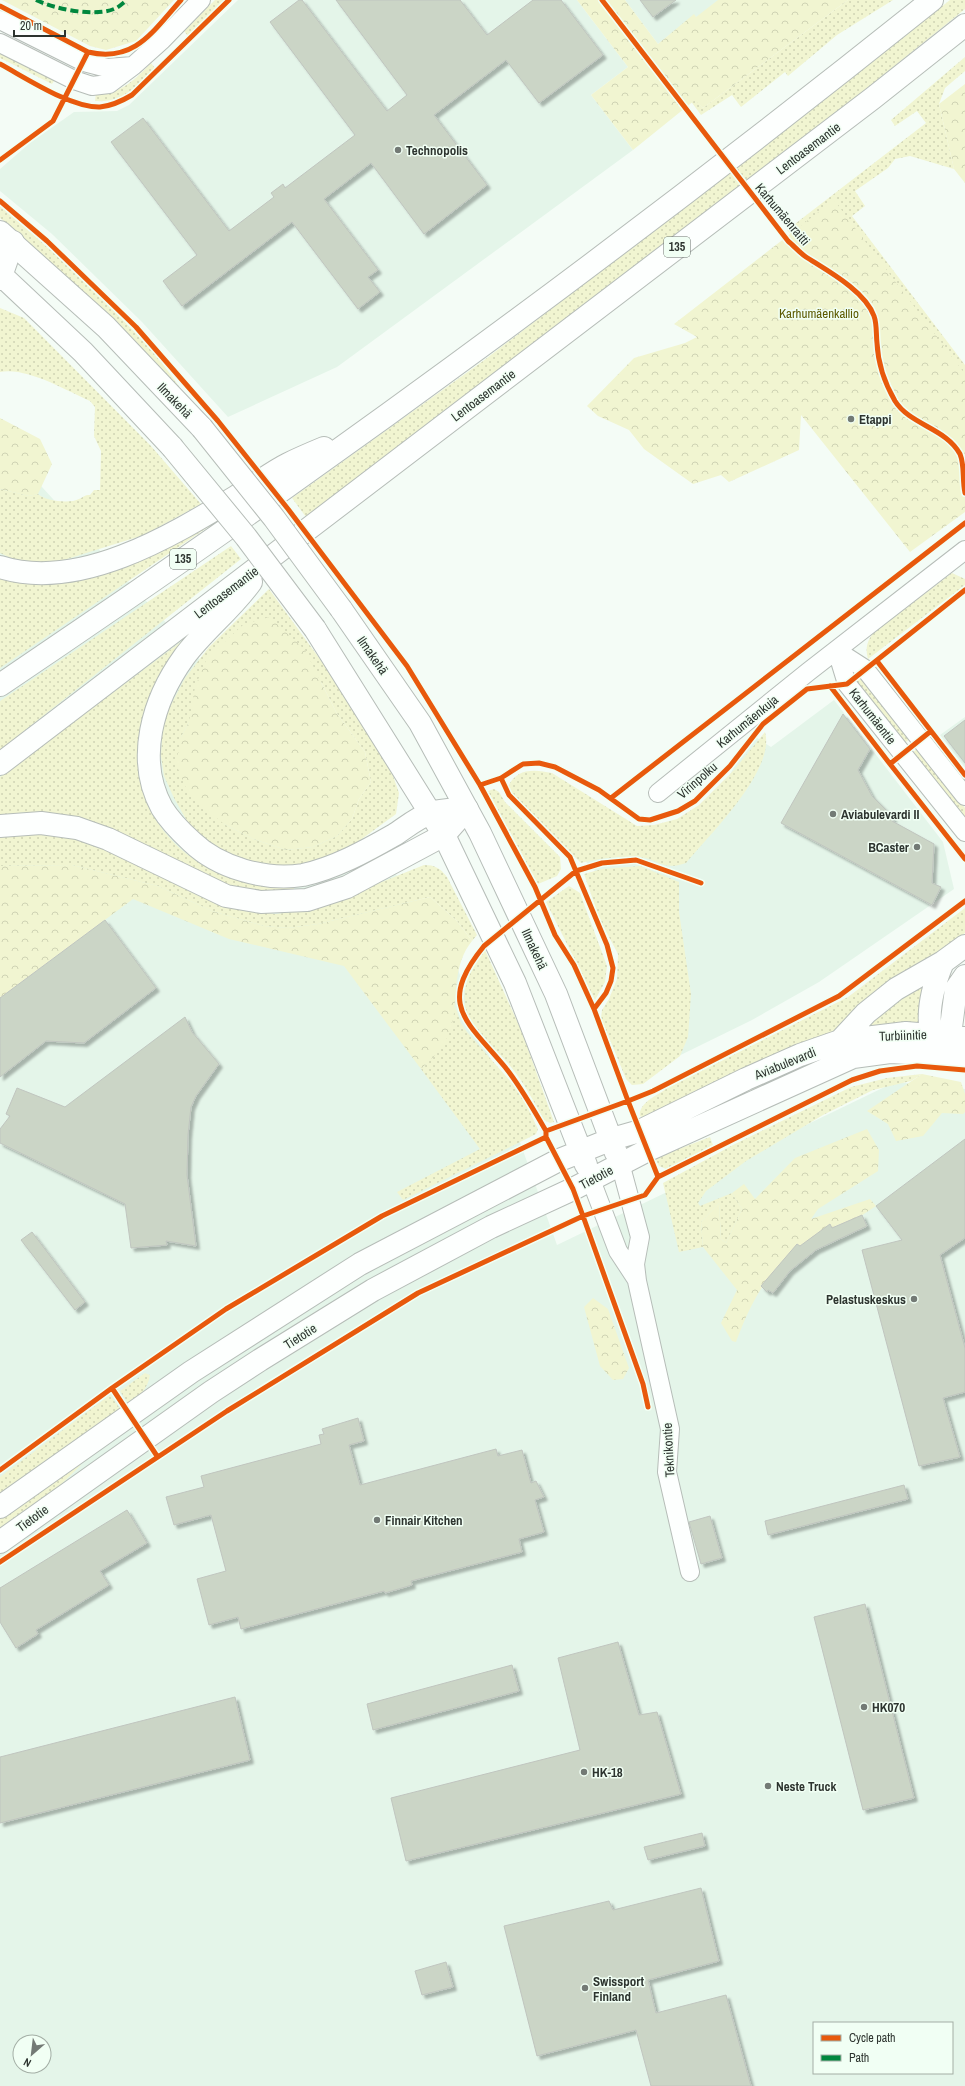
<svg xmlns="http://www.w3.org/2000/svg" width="965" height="2086" font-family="'Archivo Narrow',sans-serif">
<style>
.built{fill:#e4f5e9;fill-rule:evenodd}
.grass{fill:url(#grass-dots);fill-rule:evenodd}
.forest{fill:url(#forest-crowns)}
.building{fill:#cbd5c6;stroke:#c0c5bf;filter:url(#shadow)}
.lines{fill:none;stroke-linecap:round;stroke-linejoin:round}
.street-casing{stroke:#b6bdb8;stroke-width:20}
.secondary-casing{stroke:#b6bdb8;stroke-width:24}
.highway-casing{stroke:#b6bdb8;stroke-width:24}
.street{stroke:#fdfffe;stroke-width:18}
.secondary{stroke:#fdfffe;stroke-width:22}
.highway{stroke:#fdfffe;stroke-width:22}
.secondary-bridge-casing{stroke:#b6bdb8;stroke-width:24;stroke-linecap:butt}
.secondary-bridge{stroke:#fdfffe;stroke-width:22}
.quiet{stroke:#00873e;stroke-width:4;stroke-dasharray:8 4;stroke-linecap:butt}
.cycleway-casing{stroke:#f1fff4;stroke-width:8}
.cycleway{stroke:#e8590c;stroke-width:5}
.poi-dot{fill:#737a75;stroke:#f1fff4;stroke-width:1.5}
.labels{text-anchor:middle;stroke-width:3;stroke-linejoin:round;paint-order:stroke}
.shield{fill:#f1fff4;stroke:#68716a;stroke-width:1}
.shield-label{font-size:12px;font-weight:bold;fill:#2d342f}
.street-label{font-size:13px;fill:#2d342f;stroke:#f1fff4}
.poi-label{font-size:13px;font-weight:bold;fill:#2d342f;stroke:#f1fff4;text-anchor:start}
.park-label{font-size:13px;fill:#5c5a00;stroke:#f1fff4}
</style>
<defs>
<pattern id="grass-dots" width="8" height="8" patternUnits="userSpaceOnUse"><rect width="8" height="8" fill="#f1f5d1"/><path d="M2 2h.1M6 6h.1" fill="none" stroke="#cfd3b4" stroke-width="1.8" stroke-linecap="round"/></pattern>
<pattern id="forest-crowns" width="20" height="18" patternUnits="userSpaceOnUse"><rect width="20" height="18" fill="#f1f5d1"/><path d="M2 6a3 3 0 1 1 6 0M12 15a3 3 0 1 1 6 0" fill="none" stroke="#cfd3b4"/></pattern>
<filter id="shadow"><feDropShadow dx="3.5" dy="3.5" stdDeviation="1" flood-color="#0004"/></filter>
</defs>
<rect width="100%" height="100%" fill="#f4fcf6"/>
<path class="built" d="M238,0H577L628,67L591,95L633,150L337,367L228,417L142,322L52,234L0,191V169L30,143L74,112L117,111L129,105Z
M625,0H831L738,72L694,15L658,44Z
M0,441L442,925L557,1245L895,1082L965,1089V2086H0ZM814,2023H952V2073H814ZM20,2042H44V2066H20Z
M834,700L943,842L954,889L819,982L752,1020L650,1070L601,877L514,789L653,837L722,790L751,734L771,747Z
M965,717V768L940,735Z"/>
<path class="grass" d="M215,0H225L188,36L184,31Z
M848,0H893L837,35L788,76L785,72L741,107L732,95L701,115L664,65L703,108Z
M950,0H965V9L789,151L306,517L292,498L483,361L819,104Z
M0,50L56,78L52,84L0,58Z
M965,57V71L945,88L939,104L954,169L910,156L895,159L888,168L855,191L865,206L852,216L965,365V455L804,249L787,230L926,123L917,111L895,126L891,120Z
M151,63L155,68C136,86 124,103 95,101L96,93C121,95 135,79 151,63Z
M0,206C35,236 69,266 102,299C130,327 158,354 180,388H177L75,284L0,218Z
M0,308L24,318L151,446L201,504L144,535L51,564L13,559L0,553V489L29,496L38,494C45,501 70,504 79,499C84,497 84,495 90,495L94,490H100L101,451L94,436L95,407L90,401C65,390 27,367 0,372Z
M211,519L214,523L0,668V575L12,579Z
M231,546L241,559L0,750V701Z
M952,573L965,579V585L868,659C865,648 867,641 874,632Z
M269,589L330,673L390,767L399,793L396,814L348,849L303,866H260L223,852L191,828L174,798L164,776L161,756L163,720L185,678L209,647ZM321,682L336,712L365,752L371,782L359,799L352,819L337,836L313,847L286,850L253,839L224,824L181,737L189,722Z
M198,629L172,659L144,794C156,835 199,872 242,880C258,883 277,881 294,882V890L268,894L225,885L94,822L44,813L27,812L0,815V777Z
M863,676L911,738L903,744L855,682Z
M765,732C776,770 709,835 686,863C663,871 660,860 640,857C626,855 595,859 581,863L510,794L508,787C516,768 534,769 552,773L637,826L654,825L677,819L699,805L734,770Z
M918,748L965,808V823L911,754Z
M494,789L499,792L505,802L560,857L561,869L557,876L538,884L488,791Z
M13,831L63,835L89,841L197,895L227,907L275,914L312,910L424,865C435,865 440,868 447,877L477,935L472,941L457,921L430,897L318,924L288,928L264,926L212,911L158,886L72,865L0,866V833Z
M640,866L679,882V912L691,994L688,1037L680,1056L643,1084L632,1085L626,1079L601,1018L602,1010L609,999L617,979L618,954L600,920L584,874L602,869Z
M569,886L580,893L607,966L605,982L595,1000L546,902Z
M965,908V933L879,994L837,1033L645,1119L640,1116C638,1103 658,1095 666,1089L848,997Z
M485,950L522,1032L554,1122L550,1123L544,1120C533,1100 522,1079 506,1061C497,1051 485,1042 476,1031C456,1003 464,974 485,950Z
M924,980L922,1025L866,1030L864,1026Z
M455,1006L461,1023L467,1032L520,1092L538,1129L536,1134L403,1200L397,1192L480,1149L421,1069C440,1050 450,1033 455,1006Z
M922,1074L911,1081L873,1090L823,1115L746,1161L706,1191L698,1203L700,1206L732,1193L742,1209L726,1243L721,1239L719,1203L701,1222L703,1247L679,1252L663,1183L733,1145L851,1087L887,1078Z
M710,1137L713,1145L666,1169L659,1166L655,1158Z
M145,1373L150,1375C148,1388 140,1397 128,1403L120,1391Z
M110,1395L121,1410L0,1496V1477Z
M74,1462L81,1465L46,1499L0,1533V1516Z"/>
<path class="forest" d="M2,0H174L136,41L106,50L90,46Z
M577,0H625L658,44L694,14L696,17L718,0H848L703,108L695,100L633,150L591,95L628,67Z
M965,84V183L954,169L939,104Z
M834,200L965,374V512L910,552L801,415L799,450L729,482L721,475L693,484L644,449L629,430L598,416L587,406L634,358L685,343L697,337L674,324Z
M0,418L40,439L52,464L38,494L29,496L0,489Z
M270,617L305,650L336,712L365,752L371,782L359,799L352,819L337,836L313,847L286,850L253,839L224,824L189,795L176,764L181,737L189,722L195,687L207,658L244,624Z
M72,865L158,886L212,911L264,926L288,928L318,924L430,897L457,921L472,941C448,971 462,1006 447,1038C441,1051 430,1060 421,1069L344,966L229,939L133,899L0,998V866Z
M922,1074L961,1082L965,1094V1112L963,1114L942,1113L923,1136L896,1141L888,1124L867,1111Z
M867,1129L879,1150L878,1171L818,1209L811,1219L870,1199L876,1206L844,1227L843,1223C783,1248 758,1282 736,1342L732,1341L721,1323L737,1290L703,1247L701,1222L719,1203L721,1239L726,1243L742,1209L732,1193L744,1184L755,1199L795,1158Z
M593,1298L608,1309L629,1368L623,1379L613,1380L600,1366L584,1307Z"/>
<path class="building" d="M299,0H302L387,111L407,95L336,0H460L487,35L533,0H561L603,55L539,103L506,60L434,115L487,185L424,234L371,163L324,199L378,270L368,277L380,292L358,309L292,222L182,306L163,281L197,255L111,142L143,118L229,231L274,197L271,193L283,184L285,188L355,135L270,22Z
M640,0H676L653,17Z
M843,714L870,749L858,770L872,796L893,817L892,821L934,844L932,883L941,887L932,905L781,823Z
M965,720V763L944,736Z
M105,920L156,988L84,1043L46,1041L0,1077V998Z
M185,1017L192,1032L219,1064L196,1096L191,1107L188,1135L187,1175L196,1246L166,1241L167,1245L131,1248L125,1204L0,1143V1129L10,1116L6,1114L17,1088L65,1107Z
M965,1139V1238L940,1255L965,1348V1392L943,1398L960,1457L919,1466L862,1250L902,1240L876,1206Z
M862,1215L867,1226L816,1250L790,1271L773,1293L768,1290L767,1292L761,1286L797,1244L800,1246L830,1224L832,1228Z
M32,1232L85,1302L75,1310L21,1240Z
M358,1418L364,1441L349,1445L360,1485L496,1449L498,1456L522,1450L531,1483L536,1481L544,1497L535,1500L544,1532L519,1539L522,1552L411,1581L412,1585L385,1593L384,1591L241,1629L238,1617L209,1625L197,1579L226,1571L211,1515L174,1525L166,1497L204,1487L201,1476L321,1444L319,1435L324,1434L322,1429Z
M904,1485L908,1499L768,1535L765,1521Z
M127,1510L147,1543L100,1571L109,1585L36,1630L38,1634L16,1648L0,1622V1588Z
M710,1516L722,1558L701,1564L689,1522Z
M865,1604L914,1798L863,1810L814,1617Z
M618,1642L639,1715L657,1712L681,1794L406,1861L391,1798L580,1750L558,1658Z
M512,1665L519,1691L373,1730L367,1704Z
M235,1697L250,1760L0,1823V1757Z
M702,1833L705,1846L648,1860L644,1847Z
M701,1888L719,1961L648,1980L656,2013L726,1995L751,2086H651L636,2030L537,2056L504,1926L609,1901L613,1910Z
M446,1962L453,1987L422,1995L415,1971Z"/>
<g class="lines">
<defs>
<path id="street" d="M0,20L84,62L107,68L133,66
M0,43L74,80L92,86L109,84L133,66L162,40L201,0
M837,651L847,684L965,832
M837,651L865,669L965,796
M658,793L808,672L965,550
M620,1163L640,1237L635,1264L637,1281L670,1429L667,1472L690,1572
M591,1180L618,1251L637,1280"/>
<path id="secondary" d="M0,232L106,327L202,428
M0,274L83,352L172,447
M341,609L420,723L480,833L556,994L616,1153
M315,629L444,835L515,983L586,1165
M840,1041L906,1033L965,1038
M935,1046C924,1020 932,988 943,962
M942,1047L950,1035L956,989L965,976
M0,1507L191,1372L360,1264L557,1161L612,1139L640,1131L746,1079L800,1055L840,1041L866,1013L896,989L943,962L965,946
M0,1542L211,1392L260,1360L373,1290L491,1227L573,1189L648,1150L853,1057L890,1052L965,1056"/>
<path id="highway" d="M0,279L13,242
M0,567C79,592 171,536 237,496C254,486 270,473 288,464C300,458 312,453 324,448
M251,582C231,610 204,630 184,657C153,700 135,759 162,808C170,821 181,832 192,842C219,868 266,881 303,875C335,868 366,851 394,835C405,828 418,817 431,813C442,809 456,810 467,809
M0,685C320,470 631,241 932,0
M0,764L873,98L965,25
M0,826L41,823L77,828L108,839L226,896L261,902L307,900L347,887L444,835L467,809"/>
</defs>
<use href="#street" class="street-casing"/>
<use href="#secondary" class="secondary-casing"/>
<use href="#highway" class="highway-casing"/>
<use href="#street" class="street"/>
<use href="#secondary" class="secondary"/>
<use href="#highway" class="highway"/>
<defs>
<path id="secondary-bridge" d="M202,428L274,518L341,609
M172,447L246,537L315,629"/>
</defs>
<use href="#secondary-bridge" class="secondary-bridge-casing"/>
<use href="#secondary-bridge" class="secondary-bridge"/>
<path class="quiet" d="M36,0C55,9 94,17 114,9C118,8 123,3 127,0"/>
<defs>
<path id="cycleway" d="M602,0L788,241C794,246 800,253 806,257C828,271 865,291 874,316C877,324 876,335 877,343C878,364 884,382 895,401C910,425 946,428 960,454C965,466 962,480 965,493
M0,6L88,52C135,63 153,31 181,0
M0,64C26,78 71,108 100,107C111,106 122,101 132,95L229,0
M0,160L53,121L88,52
M0,201L47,241L136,327L218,421L288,509L407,666L480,785L535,887L555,935L574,965L594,1009L628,1101L546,1131V1137L382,1216L226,1309L112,1388L0,1470
M877,661L965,775
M830,686L890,764L931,731
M890,764L965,859
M501,778L509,795L570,857L607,945L613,968L611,981L606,993L594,1009
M480,785L501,778L523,764L539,763L555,767L599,790L639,819L650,820L678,811L695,801L730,766L763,724L807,689L847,684L965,590
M611,798L965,523
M546,1131C533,1109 521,1087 505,1067C467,1021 436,1005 484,946L576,871L602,863L636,860L701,883
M546,1137L573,1189L583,1216L643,1384L648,1407
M658,1177L628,1101L653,1091L839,996L965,901
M112,1388L157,1456
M0,1562L227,1411L418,1293L583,1216L645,1195L658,1177L852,1080L880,1071L917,1066L965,1070"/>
</defs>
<use href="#cycleway" class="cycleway-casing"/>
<use href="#cycleway" class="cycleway"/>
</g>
<g class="poi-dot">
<circle cx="398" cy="150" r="4"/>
<circle cx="851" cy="419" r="4"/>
<circle cx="833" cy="814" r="4"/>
<circle cx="917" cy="847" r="4"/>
<circle cx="914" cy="1299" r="4"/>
<circle cx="377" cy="1520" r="4"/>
<circle cx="864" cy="1707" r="4"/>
<circle cx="584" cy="1772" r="4"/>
<circle cx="768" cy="1786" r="4"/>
<circle cx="585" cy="1988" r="4"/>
</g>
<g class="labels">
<g class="shield">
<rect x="664" y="237" width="26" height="20" rx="3"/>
<rect x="170" y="549" width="26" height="20" rx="3"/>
</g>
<g class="shield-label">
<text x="677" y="251">135</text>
<text x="183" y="563">135</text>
</g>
<g class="street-label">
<text transform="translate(808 148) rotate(-37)" y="5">Lentoasemantie</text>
<text transform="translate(783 214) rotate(50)" y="5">Karhumäenraitti</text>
<text transform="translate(483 395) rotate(-37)" y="5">Lentoasemantie</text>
<text transform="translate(175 400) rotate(46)" y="5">Ilmakehä</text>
<text transform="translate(226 592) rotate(-37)" y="5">Lentoasemantie</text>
<text transform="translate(373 655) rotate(55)" y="5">Ilmakehä</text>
<text transform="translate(873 716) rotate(52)" y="5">Karhumäentie</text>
<text transform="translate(747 721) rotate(-39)" y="5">Karhumäenkuja</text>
<text transform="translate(697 780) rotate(-41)" y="5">Virinpolku</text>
<text transform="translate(535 949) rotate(65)" y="5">Ilmakehä</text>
<text transform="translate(903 1035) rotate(-2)" y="5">Turbiinitie</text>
<text transform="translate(785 1063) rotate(-22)" y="5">Aviabulevardi</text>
<text transform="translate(596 1177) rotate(-28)" y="5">Tietotie</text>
<text transform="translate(300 1336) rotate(-32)" y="5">Tietotie</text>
<text transform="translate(668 1450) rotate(-93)" y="5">Teknikontie</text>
<text transform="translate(32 1518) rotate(-36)" y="5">Tietotie</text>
</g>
<g class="poi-label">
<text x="406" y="155">Technopolis</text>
<text x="859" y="424">Etappi</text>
<text x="841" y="819">Aviabulevardi II</text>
<text x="909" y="852" text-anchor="end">BCaster</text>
<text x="906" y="1304" text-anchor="end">Pelastuskeskus</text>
<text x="385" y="1525">Finnair Kitchen</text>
<text x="872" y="1712">HK070</text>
<text x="592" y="1777">HK-18</text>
<text x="776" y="1791">Neste Truck</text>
<text x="593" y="1986">Swissport<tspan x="593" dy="15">Finland</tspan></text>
</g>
<g class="park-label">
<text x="819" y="318">Karhumäenkallio</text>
</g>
</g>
<rect x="813" y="2022" width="140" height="52" fill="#f1fff4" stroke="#a3aea5"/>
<rect x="821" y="2035" width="20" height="6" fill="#e8590c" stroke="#a3aea5"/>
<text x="849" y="2042" font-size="12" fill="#2d342f">Cycle path</text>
<rect x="821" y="2055" width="20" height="6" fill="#00873e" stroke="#a3aea5"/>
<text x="849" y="2062" font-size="12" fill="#2d342f">Path</text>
<g transform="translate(32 2054) rotate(208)"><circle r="19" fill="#f1fff4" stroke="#a3aea5"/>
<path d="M0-3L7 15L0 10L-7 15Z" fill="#737a75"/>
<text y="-6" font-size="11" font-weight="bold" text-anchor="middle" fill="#2d342f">N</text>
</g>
<path d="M14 30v6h51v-6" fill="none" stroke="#2d342f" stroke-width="2"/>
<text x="20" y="30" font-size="12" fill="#2d342f" stroke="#f1fff4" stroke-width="3" paint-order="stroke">20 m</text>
</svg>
